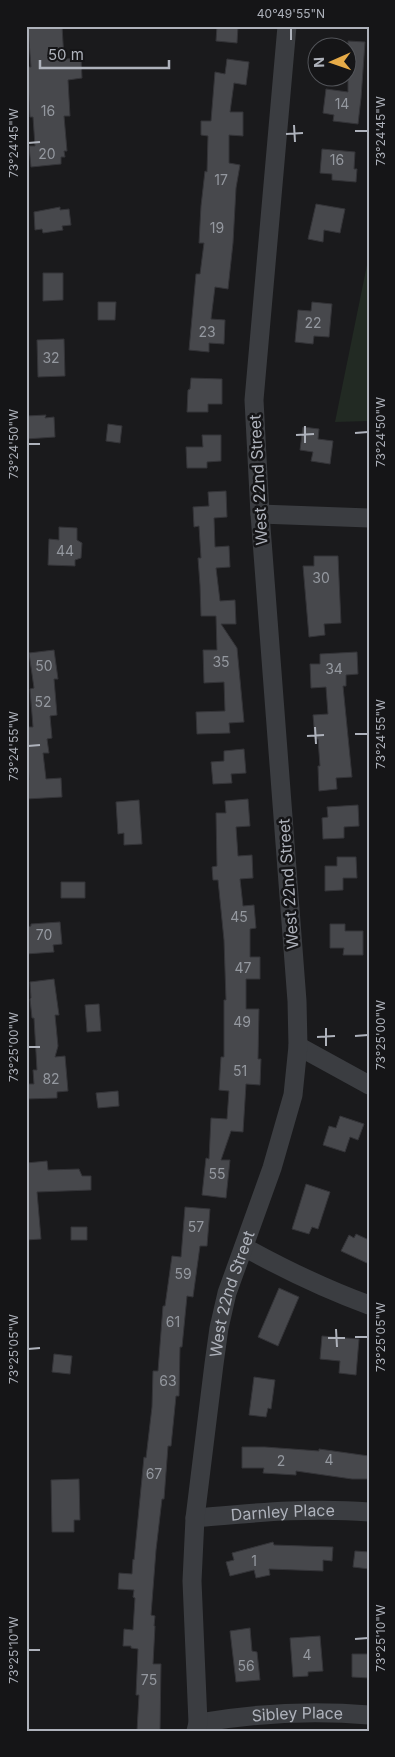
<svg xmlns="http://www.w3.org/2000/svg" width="395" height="1757" font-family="Inter,sans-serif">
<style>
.green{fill:#222a23}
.building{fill:#47484c;stroke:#343438}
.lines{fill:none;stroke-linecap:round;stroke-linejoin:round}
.minor{stroke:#3b3d41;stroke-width:19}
.ticks{fill:none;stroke:#aeb2bb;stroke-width:2}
.labels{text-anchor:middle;stroke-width:5;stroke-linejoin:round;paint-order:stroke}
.number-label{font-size:14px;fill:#94989f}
.street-label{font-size:16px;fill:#aeb2bb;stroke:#151517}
.neatline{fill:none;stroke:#aeb2bb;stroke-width:2}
.ticks-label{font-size:12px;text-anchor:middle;fill:#aeb2bb}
</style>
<rect width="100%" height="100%" fill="#1a1a1c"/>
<path class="green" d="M369,255V421L335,422Z"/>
<path class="building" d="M62,26L64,59L81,58L82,78L68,80L70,116H64L67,151H64L65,157H61V164L31,167L29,146H35L33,117H30L27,67H31L28,28Z
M217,26H238L237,43L216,41Z
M348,41L365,42L361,98L358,124L333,121L334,115L323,113L326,89L348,92Z
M227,59L249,62L246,85L234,83L230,112H243V136L229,135V163L240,165L236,188L233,243L228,289L215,287L211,319L225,320L224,344L209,343V352L189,350L196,274H200L204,243H199L201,206L205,171L207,172L208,136L201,135V121H211L215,72L225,74Z
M322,149L355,152L354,169H357L356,182L332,180V174L320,173Z
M316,204L345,209L340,233L324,230L323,242L308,239Z
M60,207V210L69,209L71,225L62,226L63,230L43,233L42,229L35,230L34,212Z
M43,273H63V300L43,301Z
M98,302H116L115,320H98Z
M312,302L332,304L329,337L314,336L313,344L295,342L298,310L311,311Z
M64,339L65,376L38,377L37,340Z
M191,378L222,379V404H208V412H187L188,390L190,389Z
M46,415L45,418L54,417L55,437L26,439V416Z
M108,424L122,426L120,443L106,441Z
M303,427L319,429L318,439L333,441L330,464L311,461L313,452L300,450Z
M202,435H221V461L207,462V468H187L186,447H203Z
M226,491L227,517L214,518L215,547L229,546L230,567L216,568L220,601L235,600L236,624H221L237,648L244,722L229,723L230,733L197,734L196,712L225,711L224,682L204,683L203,650H217L216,616H201L200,585L198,558H201L199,526L194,527L193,507L209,506L208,492Z
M59,527L77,528V540L82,543L81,558L75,560V566L48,565L49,539L59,540Z
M314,556H338L341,623L324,624L325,635L309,637L303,566H314Z
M54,650L58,679H54L57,715L50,716L52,738L47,739L49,753H43L46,779L61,778L62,797L26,799V781L29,780L26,734H28L27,727H33L30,689L34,688L29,653Z
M357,652L358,674L346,675V686H343L352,777L336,778L337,789L319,791L318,766H320L318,739H315L313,715L328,714L326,687L311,688L310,664H320V654Z
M244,749L246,773L231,774L232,783L213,784L211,762L224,761V751Z
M248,799L250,826L236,827L238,856L252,855L253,878L240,879L243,906L254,905L256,928L250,929V957H260V979H246V1009H259L258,1059H261L260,1085L246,1084L243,1132L231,1131L221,1160H230L226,1198L202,1195L206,1158L209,1159L211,1118L227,1119L229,1091L219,1090L221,1057H224V1000H226L224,940L218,880H213L212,867L217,866L216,813H226L225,801Z
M139,800L142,844L124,845V833L118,834L116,802Z
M358,805L359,826L344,827V838L323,839L322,818L328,817L327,807Z
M337,857H356L357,878H343V890L325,891V866H337Z
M61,882H85V898H61Z
M60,922L62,944L53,945L54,952L26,954V927L31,926V924Z
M330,924H345V931H363V955H343L344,948H330Z
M54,979L59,1015H55L58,1046L55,1057L65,1056L68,1091L57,1092V1098L26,1099V1084H34L33,1070H37L34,1018H32L30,999L31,998L30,982Z
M99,1004L101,1031L87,1032L85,1005Z
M118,1091L119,1106L98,1108L96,1093Z
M340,1116L364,1124L358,1140L350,1137L345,1152L323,1145L329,1126L336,1128Z
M47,1161L48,1170L79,1169L82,1176H91V1190L37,1192L41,1239L26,1240V1163Z
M306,1184L330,1192L318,1229L312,1227L309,1234L292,1229Z
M185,1207L210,1209L207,1246H200L193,1297L187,1296L182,1347H180L179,1396H176L171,1446H168L164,1499H162L156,1550L151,1615L155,1616L154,1626H155L153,1664H161L160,1731H137L139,1695H136L138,1649L131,1648V1646H123L124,1629L133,1630L135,1598L133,1597L134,1590L118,1589L119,1573L132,1574L133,1559L134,1560L144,1457L146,1458L152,1407L153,1371H158L163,1306H165L172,1256L181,1257Z
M71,1227H87V1240H71Z
M356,1234L369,1240V1264L341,1251L349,1235L354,1238Z
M279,1288L299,1297L278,1346L258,1337Z
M322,1336L359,1339L356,1375L339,1373L340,1361L320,1359Z
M54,1354L72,1356L70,1374L52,1372Z
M254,1377L275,1380L271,1409L268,1408L266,1417L249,1415Z
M242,1447H265L319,1451V1449L369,1456V1479H352L296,1471V1475L263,1473L264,1468H242Z
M79,1479L80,1520H74V1532H52L51,1480Z
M273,1542L274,1545L333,1547L332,1561L323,1560V1571L269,1569L270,1575L256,1578L254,1570L230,1576L226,1562L234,1560L232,1553Z
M355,1551L369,1552V1569L353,1567Z
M250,1628L252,1651L257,1652L260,1680L236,1682L230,1631Z
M320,1636L323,1671L308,1672V1676L293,1677L290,1638Z
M352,1654H369V1678L352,1677Z"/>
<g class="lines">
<g class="minor">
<path d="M260,514L369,518"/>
<path d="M298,1046L369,1085"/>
<path d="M244,1247C284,1269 325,1289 369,1305"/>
<path id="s1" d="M195,1518C253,1513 310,1507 369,1512"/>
<path id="s2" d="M198,1723C256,1713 309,1710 369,1715"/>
<path id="s3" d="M196,1731L198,1723L192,1581L195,1518L214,1364L219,1328L227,1293L272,1168L293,1095L298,1046L297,1001L260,514L254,400L287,26"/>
</g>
</g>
<path class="ticks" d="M291,28V40M294,125L295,142M355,131H368M286,134L303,133M28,143L40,142M305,426V443M355,433L368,432M296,435L314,434M28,444H40M315,727L316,744M355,734H368M307,736L324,735M28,746L40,745M326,1028V1046M355,1036L368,1035M317,1037L335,1036M28,1047H40M336,1329L337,1347M355,1337H368M328,1338H345M28,1349L40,1348M355,1639L368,1638M28,1650H40"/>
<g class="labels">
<g class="number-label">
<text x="342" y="109">14</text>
<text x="48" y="116">16</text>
<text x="47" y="159">20</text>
<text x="337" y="165">16</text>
<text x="221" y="185">17</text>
<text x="217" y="233">19</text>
<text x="313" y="328">22</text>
<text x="207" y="337">23</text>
<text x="51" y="363">32</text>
<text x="65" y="556">44</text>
<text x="321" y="583">30</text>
<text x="221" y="667">35</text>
<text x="44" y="671">50</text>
<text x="334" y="674">34</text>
<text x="43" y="707">52</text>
<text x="239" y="922">45</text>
<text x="44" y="940">70</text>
<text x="243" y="973">47</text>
<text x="242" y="1027">49</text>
<text x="240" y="1076">51</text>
<text x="51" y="1084">82</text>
<text x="217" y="1179">55</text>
<text x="196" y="1232">57</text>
<text x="183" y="1279">59</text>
<text x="173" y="1327">61</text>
<text x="168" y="1386">63</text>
<text x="329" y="1465">4</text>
<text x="281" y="1466">2</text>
<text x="154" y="1479">67</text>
<text x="254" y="1566">1</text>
<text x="307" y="1660">4</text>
<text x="246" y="1671">56</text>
<text x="149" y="1685">75</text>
</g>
<g class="street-label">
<text transform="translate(258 480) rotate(-93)" y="6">West 22nd Street</text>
<text transform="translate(288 884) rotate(-94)" y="6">West 22nd Street</text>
<text dy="6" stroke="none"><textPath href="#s3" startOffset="441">West 22nd Street</textPath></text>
<text dy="6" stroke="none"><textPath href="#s1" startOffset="88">Darnley Place</textPath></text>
<text dy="6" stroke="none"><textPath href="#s2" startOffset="100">Sibley Place</textPath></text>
</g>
</g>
<rect width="395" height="1757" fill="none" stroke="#151517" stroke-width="55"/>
<g transform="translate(332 62) rotate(268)"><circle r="24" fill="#151517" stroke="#525459"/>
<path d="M0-4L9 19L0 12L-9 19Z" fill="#e6ab48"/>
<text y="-8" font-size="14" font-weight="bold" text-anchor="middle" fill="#aeb2bb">N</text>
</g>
<path d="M40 60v8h129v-8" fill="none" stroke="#aeb2bb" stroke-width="2.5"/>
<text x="48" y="60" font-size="15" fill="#aeb2bb" stroke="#151517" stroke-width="4" paint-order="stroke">50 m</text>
<rect x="28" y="28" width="340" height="1702" class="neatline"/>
<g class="ticks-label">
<text x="291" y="18">40°49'55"N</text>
<text transform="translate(381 131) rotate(-90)" y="4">73°24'45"W</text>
<text transform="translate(14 143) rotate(-90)" y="4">73°24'45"W</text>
<text transform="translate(381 432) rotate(-90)" y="4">73°24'50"W</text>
<text transform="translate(14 444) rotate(-90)" y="4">73°24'50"W</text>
<text transform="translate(381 734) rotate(-90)" y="4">73°24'55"W</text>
<text transform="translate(14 746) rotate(-90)" y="4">73°24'55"W</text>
<text transform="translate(381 1035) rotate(-90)" y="4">73°25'00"W</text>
<text transform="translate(14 1047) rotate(-90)" y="4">73°25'00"W</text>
<text transform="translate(381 1337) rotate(-90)" y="4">73°25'05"W</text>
<text transform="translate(14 1349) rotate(-90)" y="4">73°25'05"W</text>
<text transform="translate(381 1638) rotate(-90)" y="4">73°25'10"W</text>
<text transform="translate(14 1650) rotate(-90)" y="4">73°25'10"W</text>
</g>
</svg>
